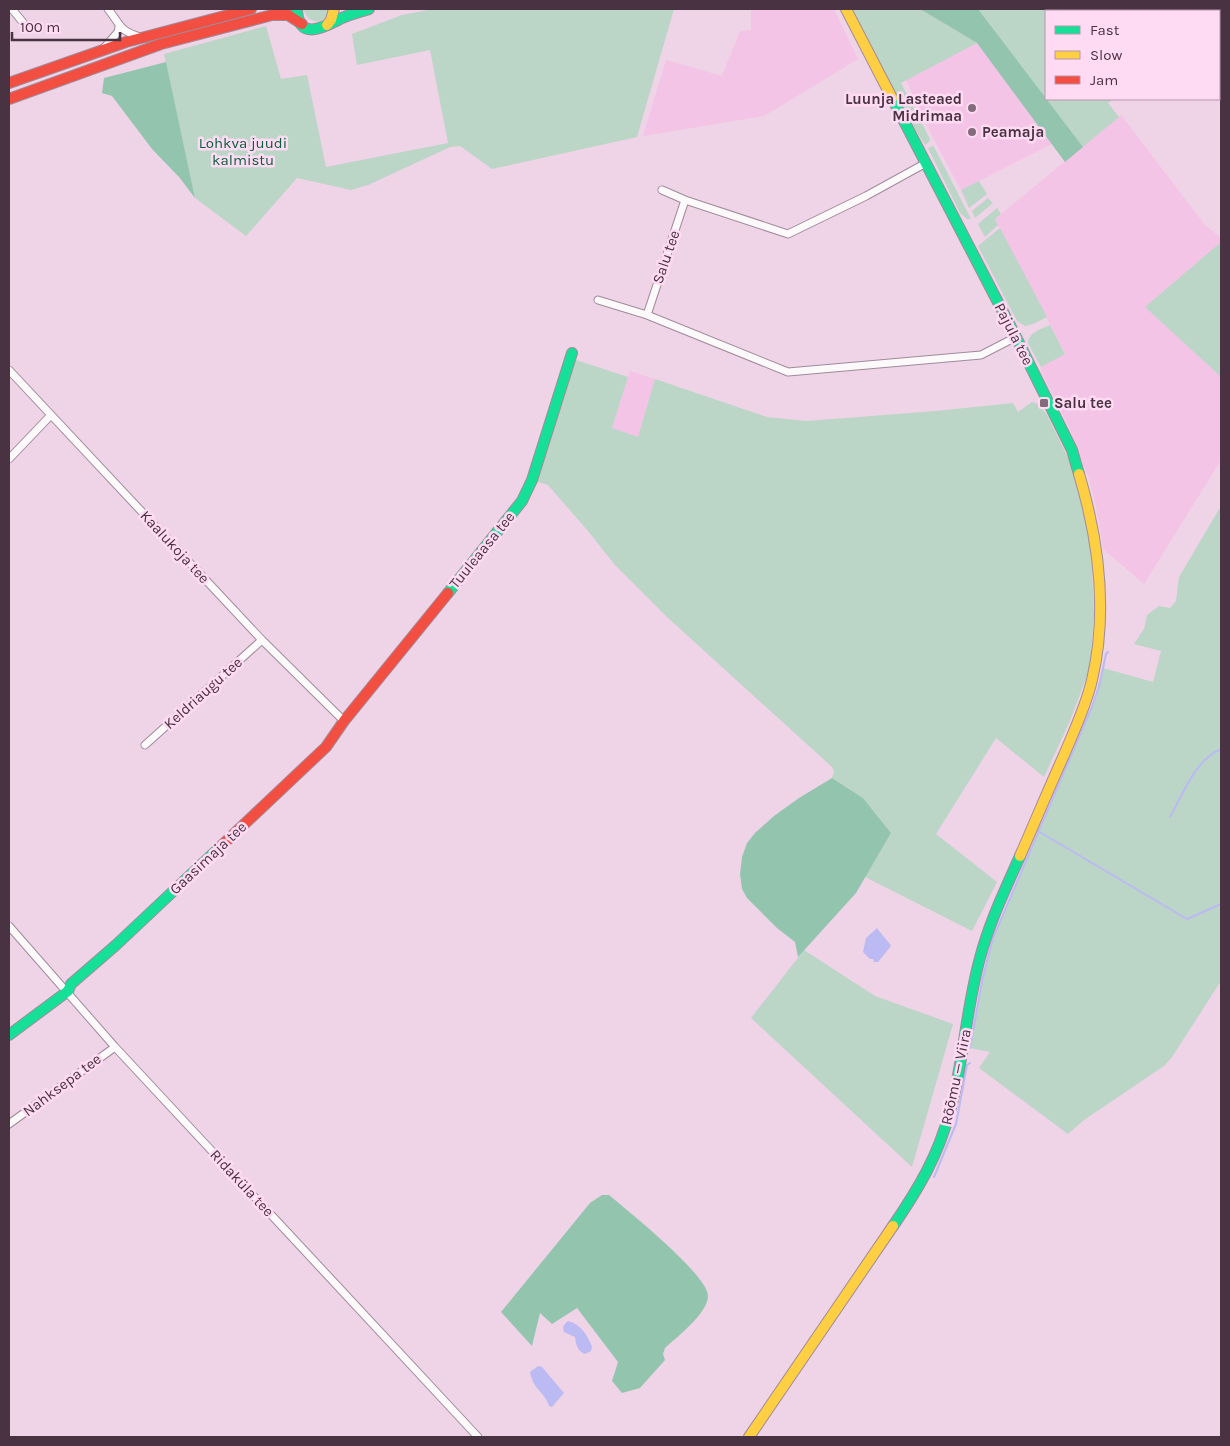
<svg xmlns="http://www.w3.org/2000/svg" width="1230" height="1446" font-family="Karla,sans-serif">
<style>
.built{fill:#f3c4e5}
.green{fill:#bbd5c7}
.forest{fill:#93c5ae}
.water{fill:#bcbaf3}
.lines{fill:none;stroke-linecap:round;stroke-linejoin:round}
.stream{stroke:#bcbaf3;stroke-width:2}
.street-casing{stroke:#a08b9a;stroke-width:9}
.fast-casing{stroke:#a08b9a;stroke-width:12}
.slow-casing{stroke:#a08b9a;stroke-width:12}
.jam-casing{stroke:#a08b9a;stroke-width:12}
.street{stroke:#fcf9fb;stroke-width:7}
.fast{stroke:#16e098;stroke-width:10}
.slow{stroke:#ffcf43;stroke-width:10}
.jam{stroke:#f24e42;stroke-width:10}
.poi-dot{fill:#836b7b;stroke:#fedbf3;stroke-width:2}
.labels{text-anchor:middle;stroke-width:5;stroke-linejoin:round;paint-order:stroke}
.poi-label{font-size:15px;font-weight:bold;fill:#493242;stroke:#fedbf3;text-anchor:start}
.park-label{font-size:15px;fill:#055e39;stroke:#fedbf3}
.street-label{font-size:15px;fill:#493242;stroke:#fedbf3}
</style>
<rect width="100%" height="100%" fill="#eed4e6"/>
<path class="built" d="M751,9H834L858,59L764,116L643,136L666,60L722,76L740,31L751,30Z
M977,43L1052,144L961,190L932,136L906,80Z
M1121,115L1205,225L1221,238V242L1145,307L1221,377V460L1144,584L1103,549L1096,507L1089,479L1069,427L1041,371V367L1065,353L995,219Z
M630,371L655,379L638,437L612,428Z"/>
<path class="green" d="M303,9H330C326,20 319,25 308,18Z
M433,9H674L637,137L492,169L460,146L450,147L368,185L351,190L297,178L246,236L195,198L164,54L266,26L281,79L307,75L326,167L448,143L430,50L357,65L352,34L402,15Z
M853,9H920L977,43L901,83L930,139L929,142L925,145L907,116Z
M978,9H1221V16L1219,18V11H1046V99Z
M1046,99H1113L1108,103L1119,117L1083,147Z
M932,146L934,147L971,219H967L960,213L928,148Z
M979,181L987,194L969,208L961,190Z
M988,198L993,203L975,218L972,211Z
M997,208L1001,214L995,219L998,225L985,237L978,224Z
M1000,228L1047,317L1033,324L1025,326L1017,321L978,246Z
M1221,242V377L1145,307Z
M1050,325L1065,354L1041,367L1028,343C1029,332 1041,329 1050,325Z
M570,358L628,377L612,428L638,437L655,379L767,417L807,421L936,411L1013,403L1018,412L1032,402L1038,404L1047,415L1069,460L1082,502L1091,550L1094,613L1090,668L1069,723L1044,777L996,738L936,834L997,882L972,931L865,877L891,833L863,798L832,778L834,771L832,767L667,617L615,565L588,531L548,485L532,480Z
M1221,506V981L1172,1057L1164,1066L1084,1120L1068,1134L979,1068L990,1052L970,1048L982,981L993,938L1091,709L1103,668L1153,682L1161,651L1134,644L1144,629L1147,615L1159,606L1170,608L1176,601L1179,577Z
M804,950L875,996L953,1024L912,1167L751,1018Z"/>
<path class="forest" d="M920,9H978L1083,147L1065,162L977,43Z
M166,62L195,198L179,177L152,149L112,96L102,93L104,78Z
M832,778L863,798L891,833L856,893L798,957L795,942L777,928L747,898L742,889L740,874L742,857L747,843L755,833L774,816L799,798Z
M602,1195H609C628,1211 708,1275 708,1296C708,1313 677,1337 665,1348L663,1354L665,1360L640,1388L622,1393L612,1381L618,1362L577,1308L552,1324L540,1313L532,1346L501,1312L590,1203Z"/>
<path class="water" d="M877,928C881,934 889,942 891,946L878,962H874L873,959H870L863,952L866,938Z
M568,1321C581,1324 588,1336 592,1347L591,1351L585,1354C577,1351 576,1344 575,1337L564,1332C562,1327 564,1324 568,1321Z
M538,1366L542,1367L564,1393L552,1407L549,1406C545,1392 533,1390 530,1372Z"/>
<g class="lines">
<path class="stream" d="M1170,817C1183,794 1195,760 1221,749
M1038,831L1187,919L1221,904
M970,1048L982,981L993,938L1091,709L1099,687L1106,654L1108,652
M934,1177L956,1124L967,1065L970,1063"/>
<defs>
<path id="street" d="M12,9L25,25
M108,9C121,25 118,30 140,37
M104,48L118,32L119,27
M685,200L788,234L866,196L926,163
M598,300L647,315L788,372L981,355L1016,337
M647,315L685,200L662,190
M9,370L262,640L344,721
M9,459L51,415
M145,745L262,640
M9,926L115,1047L478,1437
M9,1124L115,1047"/>
<path id="fast" d="M297,9C298,43 326,26 342,18C351,14 360,12 369,9
M892,98L1016,337L1072,450L1079,474
M448,593L522,501L532,480L572,353
M9,1035L68,991L71,984L116,945L218,849
M893,1226C919,1188 938,1156 950,1111C964,1061 966,1008 980,958C989,923 1005,890 1020,856"/>
<path id="slow" d="M846,9L892,98
M327,25L331,20L334,9
M1020,856C1035,822 1049,788 1064,755C1074,731 1086,706 1092,680C1108,612 1099,541 1079,474
M749,1437L893,1226"/>
<path id="jam" d="M9,83L126,42L251,9
M9,99L161,44L272,15H288L302,24
M218,849L326,747L344,721L448,593"/>
</defs>
<use href="#street" class="street-casing"/>
<use href="#fast" class="fast-casing"/>
<use href="#slow" class="slow-casing"/>
<use href="#jam" class="jam-casing"/>
<use href="#street" class="street"/>
<use href="#fast" class="fast"/>
<use href="#slow" class="slow"/>
<use href="#jam" class="jam"/>
</g>
<g class="poi-dot">
<circle cx="972" cy="108" r="5"/>
<circle cx="972" cy="132" r="5"/>
<rect x="1039" y="398" width="10" height="10" rx="2.5"/>
</g>
<g class="labels">
<g class="poi-label">
<text x="962" y="104" text-anchor="end">Luunja Lasteaed<tspan x="962" dy="17">Midrimaa</tspan></text>
<text x="982" y="137">Peamaja</text>
<text x="1054" y="408">Salu tee</text>
</g>
<g class="park-label">
<text x="243" y="148">Lohkva juudi<tspan x="243" dy="17">kalmistu</tspan></text>
</g>
<g class="street-label">
<text transform="translate(666 257) rotate(-71)" y="5">Salu tee</text>
<text transform="translate(1014 334) rotate(63)" y="5">Pajula tee</text>
<text transform="translate(175 547) rotate(47)" y="5">Kaalukoja tee</text>
<text transform="translate(482 550) rotate(-51)" y="5">Tuuleaasa tee</text>
<text transform="translate(203 693) rotate(-42)" y="5">Keldriaugu tee</text>
<text transform="translate(208 858) rotate(-43)" y="5">Gaasimaja tee</text>
<text transform="translate(956 1077) rotate(-78)" y="5">Rõõmu — Viira</text>
<text transform="translate(62 1085) rotate(-37)" y="5">Nahksepa tee</text>
<text transform="translate(242 1183) rotate(47)" y="5">Ridaküla tee</text>
</g>
</g>
<rect width="1230" height="1446" fill="none" stroke="#493242" stroke-width="20"/>
<rect x="1045" y="10" width="175" height="90" fill="#fedbf3" stroke="#b697ac"/>
<rect x="1055" y="26" width="25" height="8" fill="#16e098" stroke="#b697ac"/>
<text x="1090" y="35" font-size="15" fill="#493242">Fast</text>
<rect x="1055" y="51" width="25" height="8" fill="#ffcf43" stroke="#b697ac"/>
<text x="1090" y="60" font-size="15" fill="#493242">Slow</text>
<rect x="1055" y="76" width="25" height="8" fill="#f24e42" stroke="#b697ac"/>
<text x="1090" y="85" font-size="15" fill="#493242">Jam</text>
<path d="M12 32v8h108v-8" fill="none" stroke="#493242" stroke-width="2.5"/>
<text x="20" y="32" font-size="15" fill="#493242" stroke="#fedbf3" stroke-width="4" paint-order="stroke">100 m</text>
</svg>
